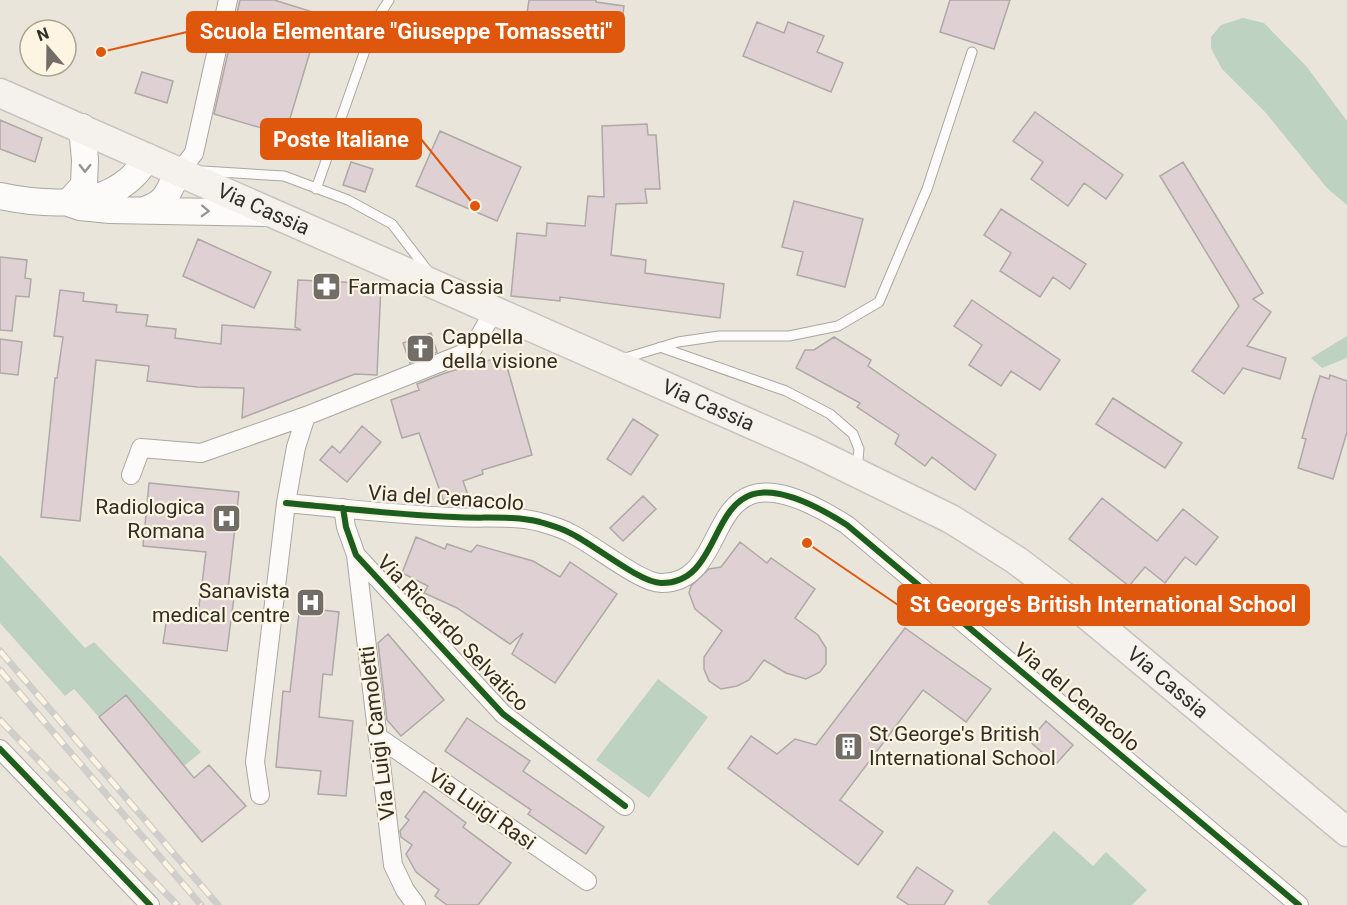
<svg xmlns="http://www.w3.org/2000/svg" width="1347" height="905" font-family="Roboto,sans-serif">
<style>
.green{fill:#bdd2c1}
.building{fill:#ded0d3;stroke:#aea8a6;stroke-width:1.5}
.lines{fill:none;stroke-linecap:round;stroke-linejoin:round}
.service-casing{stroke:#aba7a0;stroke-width:11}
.minor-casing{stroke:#aba7a0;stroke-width:20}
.secondary-casing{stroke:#aba7a0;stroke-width:28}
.primary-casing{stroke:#c7c3bf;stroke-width:31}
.service{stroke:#fcfbfa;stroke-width:9}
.minor{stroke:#fcfbfa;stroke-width:18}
.secondary{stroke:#fcfbfa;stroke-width:26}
.primary{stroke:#f5f1ed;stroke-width:28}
.rail-casing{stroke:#d0cecb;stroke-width:7}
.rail{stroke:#fdf4e2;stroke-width:4.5;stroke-dasharray:14;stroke-linecap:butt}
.cycleway-casing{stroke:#fdf4e2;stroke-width:10}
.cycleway{stroke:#1b5e20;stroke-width:6}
.oneway{stroke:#969490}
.labels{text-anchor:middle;stroke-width:4.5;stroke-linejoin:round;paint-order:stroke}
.street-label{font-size:21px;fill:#312d27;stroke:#fdf4e2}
.poi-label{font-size:21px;fill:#312d27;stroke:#fdf4e2;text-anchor:start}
.leader{fill:none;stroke:#df570d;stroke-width:2}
.callout-dot{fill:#df570d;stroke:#fdf4e2;stroke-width:2}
.callout{fill:#df570d;stroke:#df570d;stroke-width:2}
.callout-label{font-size:22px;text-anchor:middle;font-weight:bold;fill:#fff}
</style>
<rect width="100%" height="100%" fill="#eae5db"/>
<path class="green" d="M1243,18L1264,23L1307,67L1347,121V205L1327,188L1266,113L1222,69L1211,48V37L1221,25Z
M1347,336V358L1322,368L1311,358Z
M0,555L85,648L94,642L201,752L184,766L126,695L99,717L74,689L65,696L0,623Z
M658,679L708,717L649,798L596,760Z
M1054,831L1093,866L1106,852L1147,890L1132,905H990L987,902Z"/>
<path class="building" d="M240,0H274L316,13L311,30L316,32L285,135L214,114Z
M529,0H596V2L624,6L619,45L524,33Z
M950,0H1010L994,49L940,32Z
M757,22L784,33L788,22L824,36L817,52L843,63L831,92L743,56Z
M142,72L173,81L167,103L135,93Z
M1035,112L1123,175L1106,199L1084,183L1068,206L1031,179L1043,162L1013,141Z
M0,120L42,138L35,162L0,149Z
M647,124L648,135H656L660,189H645L647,203L616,204L611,255L646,260L645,273L724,284L720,318L560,297V301L511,296L517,233L546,236L547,223L585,226L588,196L604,197L602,126Z
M440,131L521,167L497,221L416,186Z
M351,162L373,169L365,192L343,185Z
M1183,162L1263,293L1253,299L1271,312L1247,346L1286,358L1280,379L1243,368L1224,394L1192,371L1239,306L1160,176Z
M794,201L863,219L845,287L797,275L803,252L782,247Z
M1001,209L1086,264L1070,289L1053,277L1040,297L1000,271L1011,253L984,235Z
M198,239L271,272L254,308L183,276Z
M0,257L27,260L25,278L31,279L29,297L16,296L12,331L0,330Z
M298,280L381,284L377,375L355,374L242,418L244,388L197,387L147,381L149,366L96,360L80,521L41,517L55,378H57L63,337L54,336L60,290L84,293L83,301L117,305L116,312L148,315L146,326L176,329L175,338L221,344L222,325L301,330L295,327Z
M972,300L1060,360L1040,390L1011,371L1001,386L969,365L982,345L954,326Z
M431,333L437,352L410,363L403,343Z
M834,337L871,360L868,366L996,455L975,490L932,457L925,466L895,444L899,435L857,407L860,403L796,368L805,350H814Z
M0,339L22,342L18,375L0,373Z
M504,356L532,455L482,470L483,474L463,481L468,495L444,502L419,433L402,438L391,400L419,390L417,384L445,373Z
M1330,375L1347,381V432L1333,479L1298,468L1306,439L1302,438L1314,395L1320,376L1329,379Z
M1113,398L1182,443L1165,468L1096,424Z
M633,419L658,435L631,475L607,459Z
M362,426L381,442L347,482L320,460L332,446L340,453Z
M149,483L239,492L228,589H235L227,651L163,643L168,611L198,614L206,552L143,546Z
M643,496L656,509L623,541L610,528Z
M1102,498L1157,541L1183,509L1218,537L1196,565L1185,557L1165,583L1145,567L1129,586L1069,539Z
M416,537L445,549L447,544L471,552L477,545L533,561L560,577L570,562L617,594L555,683L512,654L523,633L510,644L457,608L424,593L428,586L402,573Z
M740,542L767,563L771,558L815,589L795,618L818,635L826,648V664L820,672L806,679L786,673L764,660L749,680L737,686L721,689L709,681L704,669V657L722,631L695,609L689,593L691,586L709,569L721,567Z
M301,596L323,598L322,610L339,612L332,675L323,674L319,717L353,721L346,796L318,794L321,771L276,767L283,691L290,692Z
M905,628L991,689L966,722L923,690L840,800L883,832L858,865L728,768L751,736L777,754L795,739L816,745Z
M388,634L444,700L401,736L387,720L378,643Z
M126,695L194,778L209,765L246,806L202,842L99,717Z
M467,718L530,761L523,771L604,827L586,854L528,814L531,810L445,751Z
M1046,721L1073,745L1056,764L1029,741Z
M424,791L466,823L463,827L511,863L478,905H447L435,896L439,890L416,872L406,854L412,845L401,837L400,831L409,820L405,817Z
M917,867L953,891L944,905H909L897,897Z"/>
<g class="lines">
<defs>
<path id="service" d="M203,171L284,176L348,200L392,224L428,271
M316,189L375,22L389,0
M660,347L786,391L830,414L853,434L859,449L857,469
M622,359L678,342L719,336H789L838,326L879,302L927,189L972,52"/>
<path id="minor" d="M180,171L194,153L228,0
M131,475L141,448L201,453L306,416
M286,503C341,508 398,515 454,517C483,519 511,515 540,522C550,525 561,528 570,533C592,543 640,583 661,583C741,584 692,426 847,525L1299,905
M343,508L346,527L356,555L503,714L625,806
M356,555L393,865L405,890L416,905
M378,737L587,881
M0,749L150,905
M260,795L255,762L286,503L296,447L306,416L472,350L494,310"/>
<path id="secondary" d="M0,196C53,207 117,210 148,157
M68,203L80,207L110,210L267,213
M68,203L84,185L85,160L82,127
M147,209C170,201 167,189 180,171"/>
<g id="primary">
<path id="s1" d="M0,93L810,450L951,519L1016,560L1069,600L1347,832"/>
</g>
</defs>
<use href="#service" class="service-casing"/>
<use href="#minor" class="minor-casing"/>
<use href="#secondary" class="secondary-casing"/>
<use href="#primary" class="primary-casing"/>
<use href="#service" class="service"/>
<use href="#minor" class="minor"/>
<use href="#secondary" class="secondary"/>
<use href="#primary" class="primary"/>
<defs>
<path id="rail" d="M0,651L218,905
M0,670L201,905
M0,720L177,905"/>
</defs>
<use href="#rail" class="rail-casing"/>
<use href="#rail" class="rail"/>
<defs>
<path id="cycleway" d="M286,503C341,508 398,515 454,517C483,519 511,515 540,522C550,525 561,528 570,533C592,543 640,583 661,583C741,584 692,426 847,525L1299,905
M343,508L346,527L356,555L503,714L625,806
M0,749L150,905"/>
</defs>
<use href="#cycleway" class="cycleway-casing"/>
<use href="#cycleway" class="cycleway"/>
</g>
<defs><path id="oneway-chevron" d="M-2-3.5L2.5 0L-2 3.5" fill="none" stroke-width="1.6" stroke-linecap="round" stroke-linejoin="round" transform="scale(1.5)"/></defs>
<g class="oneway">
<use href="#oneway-chevron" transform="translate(85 168) rotate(91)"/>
<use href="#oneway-chevron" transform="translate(205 211) rotate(2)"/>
</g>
<defs>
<symbol id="pharmacy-square" viewBox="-11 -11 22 22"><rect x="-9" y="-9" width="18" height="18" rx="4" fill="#726d66" stroke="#fdf4e2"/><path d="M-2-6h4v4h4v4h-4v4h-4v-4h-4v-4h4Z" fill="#fff"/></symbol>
<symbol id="church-square" viewBox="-11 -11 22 22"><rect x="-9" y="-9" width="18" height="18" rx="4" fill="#726d66" stroke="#fdf4e2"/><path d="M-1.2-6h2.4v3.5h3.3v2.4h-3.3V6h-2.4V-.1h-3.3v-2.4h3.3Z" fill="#fff"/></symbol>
<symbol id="hospital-square" viewBox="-11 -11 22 22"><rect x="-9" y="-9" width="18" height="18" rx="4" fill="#726d66" stroke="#fdf4e2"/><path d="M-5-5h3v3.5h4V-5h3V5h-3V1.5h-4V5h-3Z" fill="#fff"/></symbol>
<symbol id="building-square" viewBox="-11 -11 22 22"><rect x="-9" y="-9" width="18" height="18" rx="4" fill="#726d66" stroke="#fdf4e2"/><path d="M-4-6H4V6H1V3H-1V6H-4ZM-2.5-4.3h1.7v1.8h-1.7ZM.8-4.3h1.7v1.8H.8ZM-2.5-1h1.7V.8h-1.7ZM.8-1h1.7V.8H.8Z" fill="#fff"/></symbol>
</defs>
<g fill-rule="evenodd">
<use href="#pharmacy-square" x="310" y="270" width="33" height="33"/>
<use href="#church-square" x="404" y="332" width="33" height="33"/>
<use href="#hospital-square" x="210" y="502" width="33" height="33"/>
<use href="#hospital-square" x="294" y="586" width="33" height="33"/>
<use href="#building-square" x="832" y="730" width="33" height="33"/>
</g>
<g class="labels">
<g class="street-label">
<text dy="7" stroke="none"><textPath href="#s1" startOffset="288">Via Cassia</textPath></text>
<text dy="7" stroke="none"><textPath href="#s1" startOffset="774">Via Cassia</textPath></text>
<text transform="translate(446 498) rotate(4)" y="7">Via del Cenacolo</text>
<text transform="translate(453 633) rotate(46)" y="7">Via Riccardo Selvatico</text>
<text dy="7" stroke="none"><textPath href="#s1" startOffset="1314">Via Cassia</textPath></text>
<text transform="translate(1077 697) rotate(40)" y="7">Via del Cenacolo</text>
<text transform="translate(377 733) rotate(-97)" y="7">Via Luigi Camoletti</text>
<text transform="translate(482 809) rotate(35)" y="7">Via Luigi Rasi</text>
</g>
<g class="poi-label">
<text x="348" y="294">Farmacia Cassia</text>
<text x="442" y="344">Cappella<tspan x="442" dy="24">della visione</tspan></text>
<text x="205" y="514" text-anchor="end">Radiologica<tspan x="205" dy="24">Romana</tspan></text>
<text x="290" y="598" text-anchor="end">Sanavista<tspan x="290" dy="24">medical centre</tspan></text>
<text x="869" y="741">St.George's British<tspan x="869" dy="24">International School</tspan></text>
</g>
</g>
<path class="leader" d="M101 52L187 32M475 206L421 139M807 543L898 605"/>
<g class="callout-dot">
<circle cx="101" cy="52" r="6"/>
<circle cx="475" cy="206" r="6"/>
<circle cx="807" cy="543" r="6"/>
</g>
<g class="callout">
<rect x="187" y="12" width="437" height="40" rx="6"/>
<rect x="261" y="119" width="160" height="40" rx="6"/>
<rect x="898" y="585" width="411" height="40" rx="6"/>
</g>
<g class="callout-label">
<text x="406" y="39">Scuola Elementare "Giuseppe Tomassetti"</text>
<text x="341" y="147">Poste Italiane</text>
<text x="1103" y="612">St George's British International School</text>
</g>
<g transform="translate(48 48) rotate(340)"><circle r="28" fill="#fdf4e2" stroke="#aba497" stroke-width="1.5"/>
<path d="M0-4.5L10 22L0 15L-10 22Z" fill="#726d66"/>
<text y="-9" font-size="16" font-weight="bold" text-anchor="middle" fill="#312d27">N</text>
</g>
</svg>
